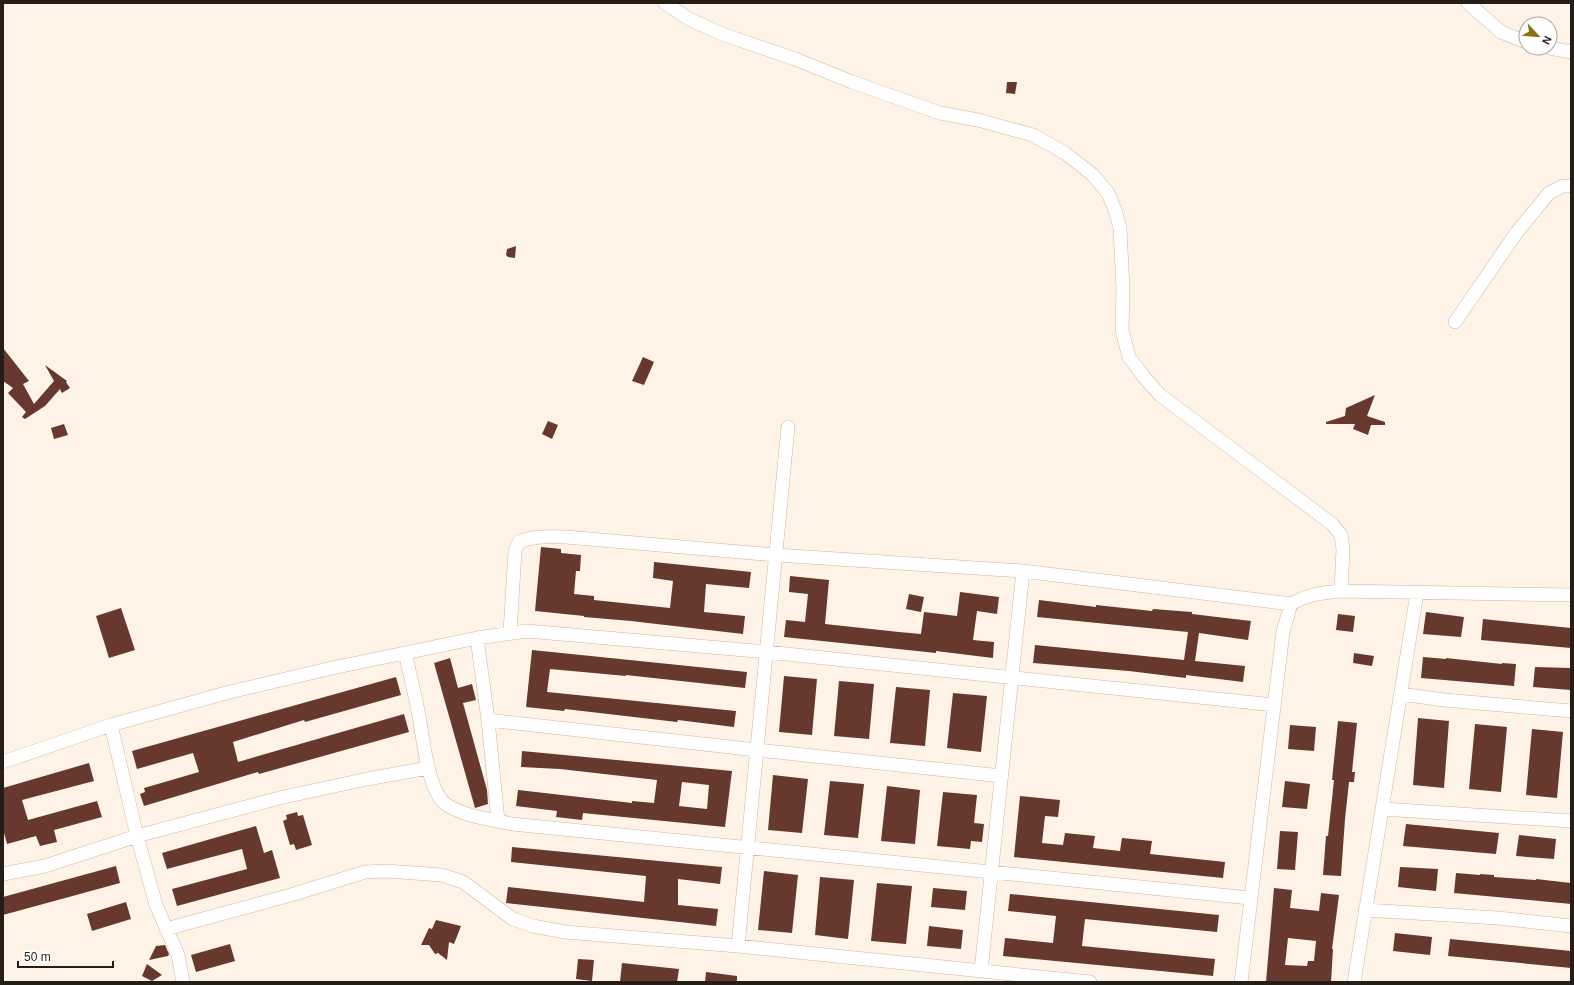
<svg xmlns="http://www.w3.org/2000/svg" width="1574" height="985" font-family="Helvetica,sans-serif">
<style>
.building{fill:#67382d;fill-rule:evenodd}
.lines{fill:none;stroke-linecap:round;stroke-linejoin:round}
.street-casing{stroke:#c9b7a3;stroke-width:14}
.street{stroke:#fff;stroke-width:13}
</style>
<rect width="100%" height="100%" fill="#fff3e7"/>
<path class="building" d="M1007,82H1017L1015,94L1006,93Z
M516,246L515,258L508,257L506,255L507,249Z
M3,348L29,381L23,384L34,404L54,381L45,365L67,381L66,382L70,388L62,393L60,389L45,406L25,419L22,417L26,412L8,393L13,388L3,381Z
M643,357L654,362L644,385L632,381Z
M1375,395L1367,416L1385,422V425H1371L1368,435L1353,429L1355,424H1326V422L1345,416L1346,408Z
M548,421L558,425L552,439L542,434Z
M64,424L68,435L54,439L51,428Z
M541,547L561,549V553L581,555L580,571H576L574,594L594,596V600L670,608L673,581L653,578L654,562L751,572L749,588L706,584L704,612L745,616L743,634L631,621L584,617V616L535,611Z
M790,576L829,580L825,624L899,632L921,634L924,612L957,616L960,592L999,597L997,614L977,611L973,640L994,642L993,658L936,651V653L784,637L786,620L805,622L808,594L789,592Z
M909,594L924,597L921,612L906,609Z
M1039,600L1096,607V605L1152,611L1153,609L1192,612V614L1251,621L1248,640L1199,633L1195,661L1245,666L1243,682L1186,675V678L1129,671L1033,663L1035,645L1184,660L1188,632L1037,617Z
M121,608L135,650L109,658L96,616Z
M1426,612L1464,617L1461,637L1423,634Z
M1338,614L1355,616L1353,632L1336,630Z
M1483,619L1571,628V648L1481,640Z
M532,650L747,672L745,688L626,675V676L550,669L547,692L736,711L734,727L678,720L677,722L565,709L564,711L526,707Z
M1354,653L1374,656L1372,666L1353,663Z
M1423,657L1446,659V658L1502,664V663L1516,664L1514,686L1421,678Z
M450,658L458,688L472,684L476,700L463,703L487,790L488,804L475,808L434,663Z
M1535,667L1571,668V690L1533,687Z
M784,676L817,679L812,735L779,732Z
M396,677L401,695L305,722L304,720L233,742L238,762L404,714L409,732L259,774L258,772L144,806L140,794L145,792L144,788L199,772L193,753L137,769L132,751Z
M839,681L874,684L869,739L834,736Z
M896,687L930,690L925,746L890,743Z
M953,693L987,696L981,752L947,748Z
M1418,718L1449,721L1444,788L1413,785Z
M1338,721L1357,723L1352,772H1355L1354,782H1349L1345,819L1341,876L1323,875L1326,836H1328L1334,780H1332Z
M1475,724L1507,727L1501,792L1469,789Z
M1290,725L1316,727L1314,751L1288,749Z
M1532,729L1563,732L1557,798L1526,795Z
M522,751L732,771L725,827L583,813L582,820L556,817L557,811L516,806L518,790L632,803V801L654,803L657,780L560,769L521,767ZM682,782L709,785L707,809L679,806Z
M89,763L94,781L22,800L28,820L97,801L102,817L54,830L57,842L40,846L36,836L7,844L3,829V788Z
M773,775L808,779L802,833L768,830Z
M830,781L864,784L858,838L824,835Z
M1285,781L1310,784L1307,809L1282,807Z
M887,786L920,790L915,844L881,841Z
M943,792L977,795L974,823L984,824L982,842L971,841L970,849L937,846Z
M1020,796L1060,800L1058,817L1045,816L1042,843L1063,845L1065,833L1095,836L1093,848L1120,851L1122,838L1152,841L1150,854L1225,862L1223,878L1014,857Z
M297,812L298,816L303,815L312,845L296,850L294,844L290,845L283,821L287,819L286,815Z
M1406,824L1499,833L1496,854L1403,846Z
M256,826L264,853L272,850L280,878L177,906L172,889L247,869L242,849L167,869L162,853Z
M1280,831L1298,832L1295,870L1277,869Z
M1519,835L1556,839L1554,859L1516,856Z
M512,847L722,867L720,884L678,879V905L718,909L716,926L506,903L508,887L644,902L646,876L511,862Z
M116,866L120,883L3,915V897Z
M1400,867L1438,869L1436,891L1398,887Z
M764,871L798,875L792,933L758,930Z
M1456,873L1480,875V874L1494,875V877L1536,880V879L1571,883V904L1454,893Z
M820,877L854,880L848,939L815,935Z
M877,883L912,886L906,944L871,941Z
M933,888L967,891L965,910L931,907Z
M1274,888L1292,890L1290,908L1319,911L1321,893L1339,895L1332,949H1333L1331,982H1266ZM1288,938L1316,941L1314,961H1308L1307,966L1285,965Z
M1010,894L1219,915L1217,932L1085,919L1082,946L1215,959L1213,976L1003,956L1005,938L1053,943L1056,916L1008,911Z
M126,902L131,919L92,931L87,914Z
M436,920L461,926L454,944L449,942L447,960L438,953L435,954L429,945H421L429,928L432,929Z
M929,926L963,930L961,949L927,946Z
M1395,933L1432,937L1430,955L1393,951Z
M1450,939L1571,951V968L1448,956Z
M230,944L235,961L196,972L191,955Z
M165,945L169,954L168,956L149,960L156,946Z
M578,959L594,960L592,981L576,979Z
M622,963L679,969L677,982H620Z
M147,964L162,975L152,981L142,976Z
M706,972L737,976V982H705Z"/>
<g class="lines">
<defs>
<path id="street" d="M665,3L689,19L722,34L795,59L852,82L940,113L978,120L1033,135L1065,153L1093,175L1108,193L1115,210L1120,228L1123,289L1122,330L1129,357L1144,377L1160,395L1332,524L1341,535L1343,549L1341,591
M1468,3L1501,32L1526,42
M1550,48L1571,52
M1455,322L1517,232L1549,193L1563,186H1571
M510,633L515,551L519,542C534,535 550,537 566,537L776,555L1023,571L1291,604C1308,594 1322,593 1341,591L1571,595
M477,638L488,720L498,821
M405,653C410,674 415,695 419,716C423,738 428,793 447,805C466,817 491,819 512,824L1250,898
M1401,694L1444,700L1571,711
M488,720L757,750L1002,776
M111,725L137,836L156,905L178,955L183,982
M3,762L111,725L226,693L332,668L405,653L477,638L527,631L767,652L1274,705
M1382,809L1571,821
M3,874L45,866L137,836L279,798L367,779L428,768
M1365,910L1498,918L1571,926
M166,929L291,895L365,872L385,871L442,875L463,882L513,919L533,926L565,932L738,946L1090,982
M738,946L788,427
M981,971L1023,571
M1241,982L1283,632L1291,604
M1354,982L1417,593"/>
</defs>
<use href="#street" class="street-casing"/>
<use href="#street" class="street"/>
</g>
<rect width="1574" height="985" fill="none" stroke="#251e17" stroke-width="8"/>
<g transform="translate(1538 36) rotate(116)"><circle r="19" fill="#ffffff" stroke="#a8a5a2"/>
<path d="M0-3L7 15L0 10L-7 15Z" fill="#8c6f11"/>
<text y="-6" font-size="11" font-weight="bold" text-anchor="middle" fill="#251e17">N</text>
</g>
<path d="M18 961v6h95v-6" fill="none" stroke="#251e17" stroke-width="2"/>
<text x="24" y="961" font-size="12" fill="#251e17" stroke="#ffffff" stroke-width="3" paint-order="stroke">50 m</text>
</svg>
